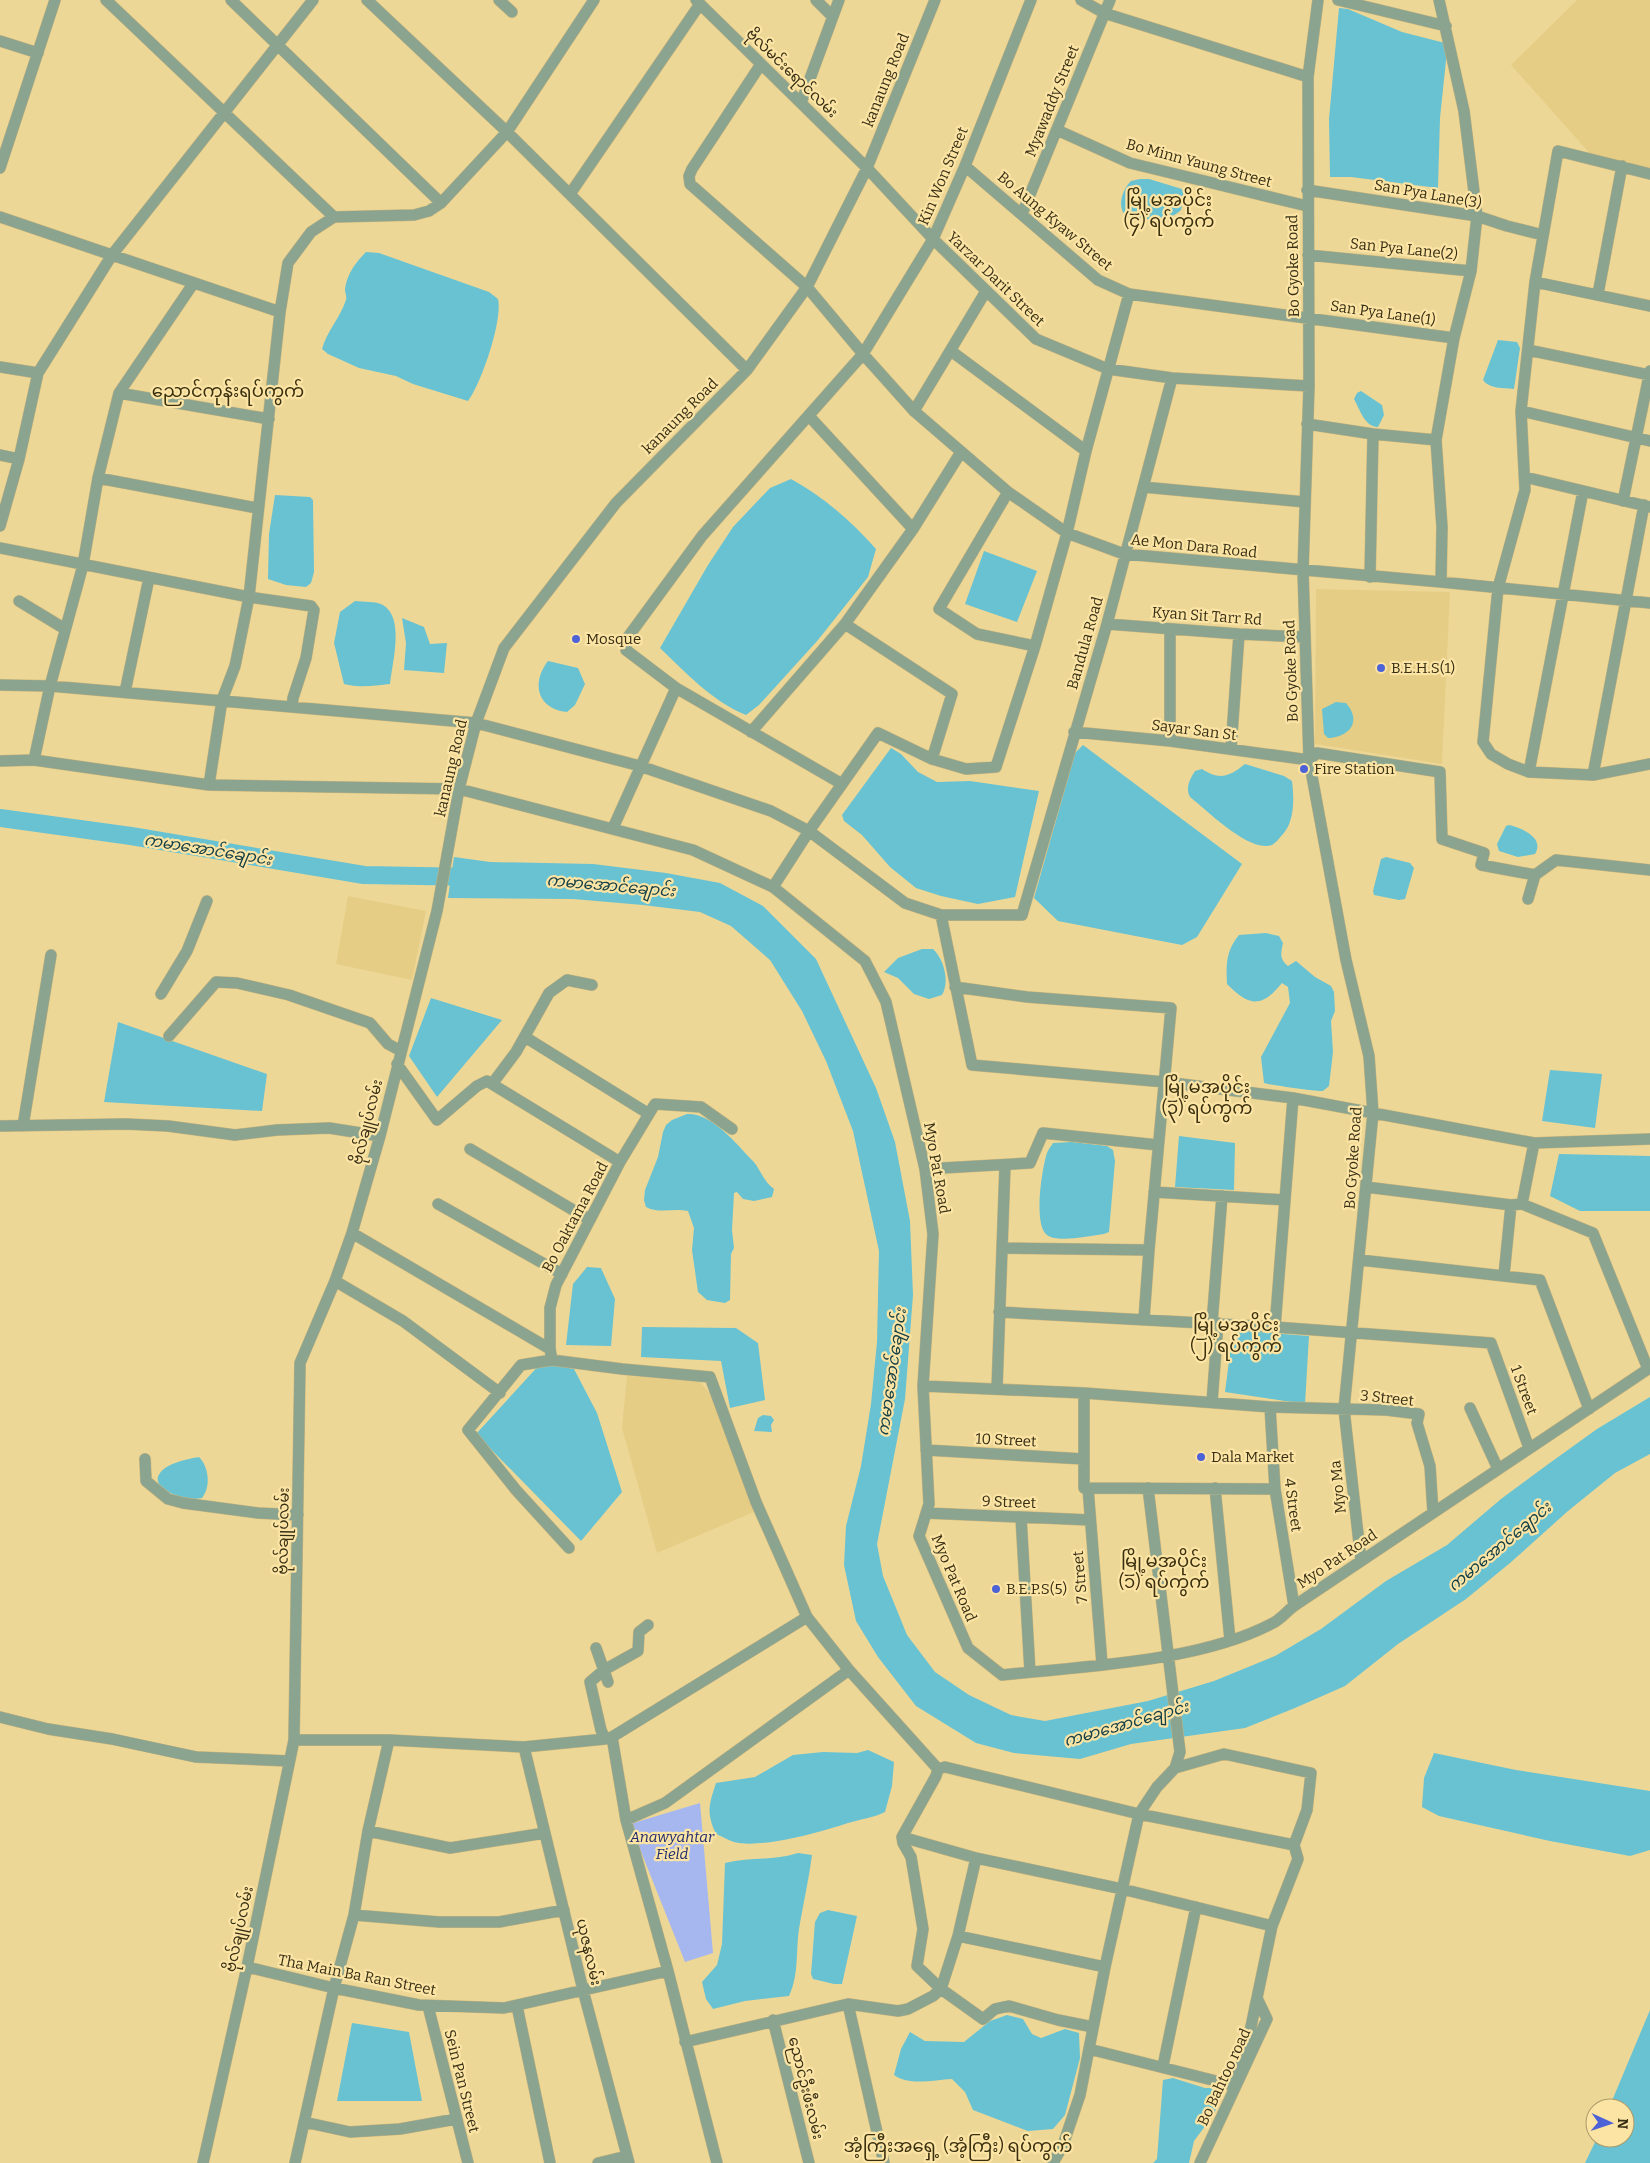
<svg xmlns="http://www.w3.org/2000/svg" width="1650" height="2163" font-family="Bitter,'Noto Sans Myanmar',serif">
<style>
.built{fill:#e6cd85}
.green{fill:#a5b7ee}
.water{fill:#68c2d2}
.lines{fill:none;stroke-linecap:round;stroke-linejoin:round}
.river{stroke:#68c2d2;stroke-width:18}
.minor-casing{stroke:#c9b57d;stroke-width:12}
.minor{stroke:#8ba490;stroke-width:11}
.poi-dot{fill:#4c62d6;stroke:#fbe4a4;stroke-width:2}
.labels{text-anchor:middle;stroke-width:4.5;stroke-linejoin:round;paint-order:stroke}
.street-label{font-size:15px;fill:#372e14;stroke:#fbe4a4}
.poi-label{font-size:15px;fill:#372e14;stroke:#fbe4a4;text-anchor:start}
.park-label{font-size:15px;font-style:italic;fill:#202b70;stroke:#fbe4a4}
.water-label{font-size:16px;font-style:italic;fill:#164047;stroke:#fbe4a4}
.quarter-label{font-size:18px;fill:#3a2f0e;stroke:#fbe4a4}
</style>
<rect width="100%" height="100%" fill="#edd797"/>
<path class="built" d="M1577,0H1650V172L1593,157L1511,65Z
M1316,589L1450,592L1442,764L1315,744Z
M348,896L426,911L412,980L336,964Z
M627,1376L700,1382L713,1397L754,1512L657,1553L622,1428Z"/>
<path class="green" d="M700,1803L713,1953L685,1962L630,1824Z"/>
<path class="water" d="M1339,8L1348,9L1402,32L1445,43L1447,51L1440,118L1438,188L1351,177H1330L1329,119Z
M1140,179H1149L1182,189L1184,194L1181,210C1166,223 1155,220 1137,218C1133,218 1129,218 1126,216C1116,206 1123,189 1131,181Z
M366,252L379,253L489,292L498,299C503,320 481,384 468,401L413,384L396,376L359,368L328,354L322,349C327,331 340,318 346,300C347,297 345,293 345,289C347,274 356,262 366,252Z
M1498,340L1517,342L1520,348L1514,389C1504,388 1489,389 1483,380Z
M1361,391L1382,405L1384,415L1378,427C1365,427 1360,410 1354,399L1357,393Z
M791,479C824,497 851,521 876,549L868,577L818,640L759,705L746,715C712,701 686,673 660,648L708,565L733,527L770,488Z
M275,495L310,497L313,500L314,572L311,583L306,587L286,585L268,579L269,534Z
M984,551L1037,571L1017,622L965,604Z
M355,601C363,602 376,601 383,605C405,618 392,663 390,684C374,686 359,688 344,684L334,643L340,612Z
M402,618L424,627L430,644L447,643L444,673L404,670L406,643Z
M548,661L578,668L585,684L575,705L567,712C537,709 531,683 548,661Z
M1336,702L1346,703C1362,721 1350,737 1328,738L1324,734L1322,709Z
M1083,745L1242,864L1197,937L1182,945L1058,921L1034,898L1075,753Z
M891,748L901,754L918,772L937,782L970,781L1039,791L1015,897L978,904L941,896L916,888L890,867L862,835L844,821L842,815Z
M1245,764L1284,776L1292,781C1294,797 1295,821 1283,834C1280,837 1276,843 1272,845C1249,853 1208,811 1190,797C1185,788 1190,779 1195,771L1202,769C1220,781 1230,776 1245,764Z
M1509,825C1522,828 1545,838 1535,854L1518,857L1499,851L1497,844L1506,826Z
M454,857L490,862L593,864L666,873L720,883L763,906L816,959L876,1088L895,1142L910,1221L913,1295L905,1399L877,1544L883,1576L907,1635L935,1672L969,1695L1011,1715L1045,1721L1148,1701L1214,1681L1275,1656L1321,1629L1386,1581L1447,1545L1501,1499L1547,1465L1597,1429L1650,1397V1454L1615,1473L1568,1511L1510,1563L1466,1599L1398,1644L1345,1686L1295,1708L1245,1728L1131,1744L1080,1759L1014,1753L976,1743L916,1706L878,1657L856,1621L844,1565L846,1526L861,1466L871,1404L877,1342L879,1251L853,1131L826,1061L802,1011L770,960L731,926L700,912L643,905L573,899L448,898Z
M1386,857L1410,863L1414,868L1405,899L1399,900L1374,895L1373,891L1381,859Z
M1266,933L1279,936L1283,943C1281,953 1279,959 1288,966L1296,961L1315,977L1331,986L1334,992L1335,1011L1331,1021L1333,1052L1329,1086C1328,1087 1324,1090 1323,1091C1318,1092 1270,1085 1264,1083L1261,1057L1290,1003L1288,987L1282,983C1261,1009 1249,1006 1227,984C1226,964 1226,951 1239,935Z
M922,949H933C944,959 950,982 942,995L929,999L914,994L898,978L884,972L898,958Z
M431,998L502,1020L437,1097L409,1056Z
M118,1022L267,1074L262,1111L104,1102Z
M1550,1070L1602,1074L1595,1128L1542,1121Z
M687,1114C713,1113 736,1144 753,1161C761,1170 763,1181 774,1189L772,1197L754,1201L743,1199L737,1192L734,1193L732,1230L734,1248L731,1254L730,1300L725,1303L707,1300L698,1292L692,1250L694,1228L688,1211C674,1208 658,1214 646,1207L644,1200L645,1190L658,1157L663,1132L666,1125L672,1120Z
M1179,1136L1235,1143L1234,1190L1175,1187Z
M1072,1142L1107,1146L1113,1150L1115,1161L1109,1232L1104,1234C1090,1236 1057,1243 1047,1235C1033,1225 1042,1168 1047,1153C1048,1150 1051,1146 1053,1143Z
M1559,1154L1650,1156V1211H1580L1550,1196Z
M587,1267L601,1268L615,1299L611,1346L566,1345L573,1284Z
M642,1327L736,1328L758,1343L765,1400L730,1408L721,1361L641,1357Z
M1233,1330L1309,1336L1305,1404L1225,1392Z
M542,1362L574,1369L597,1413L622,1492L581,1541L476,1434Z
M763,1415L771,1416L774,1420L771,1425L772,1432L754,1431L758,1418Z
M199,1457C209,1467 211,1487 202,1498C198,1498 193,1500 190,1499C180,1498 149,1488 160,1473C167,1463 188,1459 199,1457Z
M868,1750L894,1762L892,1786L885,1812C873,1818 861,1819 848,1823C821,1832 761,1849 734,1842C728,1840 721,1836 716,1834C706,1812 709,1805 716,1783L755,1777L793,1755L823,1752L857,1753Z
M1434,1753L1516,1770L1650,1791V1850L1630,1856L1550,1841L1439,1816L1422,1807L1424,1778Z
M798,1853L812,1855C809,1878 804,1900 800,1923C795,1948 800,1973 789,1996L745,2001L713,2009L706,1999L702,1982L717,1965L722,1944L725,1863C750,1857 774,1861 798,1853Z
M828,1910L857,1916L842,1984H834L813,1979L811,1974L815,1922L820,1913Z
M1650,2010V2163H1585L1597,2138H1625V2108H1609Z
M1007,2015L1023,2019L1032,2034L1041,2038L1065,2029L1079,2033L1080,2058L1065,2115L1053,2129L1028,2131L973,2110L965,2092L952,2079C934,2080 909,2086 894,2075L901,2049L910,2032L925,2041L964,2042L990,2021Z
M352,2023L409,2032L422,2101H337Z
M1173,2078L1205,2088H1217L1222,2094L1214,2114L1194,2141L1189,2163H1153L1157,2159L1163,2080Z"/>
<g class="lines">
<path class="river" d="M0,818L131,836L364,875L475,877"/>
<defs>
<path id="minor" d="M106,0L334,217
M231,0L441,203
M367,0L507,132L747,370
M499,0L512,12
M696,0L867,168L933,239L1036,339L1108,369L1172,378L1309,386
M816,0L832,16
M1081,0L1104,13L1308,77
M1318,0L1308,77L1309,386L1303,571L1309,760L1346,960L1369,1056L1373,1113L1344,1409L1361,1561
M1338,0L1446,26
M0,41L38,53
M761,64L692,169L689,176L690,184L807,287L863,354L914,411L1008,492L1067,533L1124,554L1441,582L1650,603
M801,103L839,0
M1057,130L1130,163L1307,206
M965,166L1098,280L1129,294L1454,338
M0,168L55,0
M1650,174L1558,151L1535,282L1521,411L1525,490L1498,588L1483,742L1491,754L1508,764L1529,772L1593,775L1650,764
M1307,190L1477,216L1507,226L1543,235
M570,194L700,4
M1022,214L1110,0
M0,217L280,312
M1308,255L1471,271L1477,216L1464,111L1439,0
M1535,282L1650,306
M1598,294L1622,166
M1528,350L1650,375
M951,351L1086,451
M0,367L38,373
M119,393L269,419
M914,411L986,291
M1521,411L1650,441
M809,416L913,529
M1307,424L1373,434L1436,440L1454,338L1471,271
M1436,440L1442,527L1441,582
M0,455L19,459
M1525,477L1650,507
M98,478L257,508
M1143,487L1305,502
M1008,492L939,609L977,634L1035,646
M1623,501L1650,371
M0,526L19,459L38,373L112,255L313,0
M0,548L249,597L311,606L314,610L306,658L293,698L292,707
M1370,577L1373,434
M19,601L65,629
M845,624L952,694L932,759
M1107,624L1239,634L1305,637
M1170,629V741
M0,685L50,686L476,723L640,766L771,811L809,831L905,903L941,915H1022L1107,624L1172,378
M125,692L149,578
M751,732L845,624L913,529L961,452
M1074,732L1170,741L1309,760L1317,753L1440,772L1442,839L1484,853L1481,865L1535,875
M1231,749L1239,634
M34,760L50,686L83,565L98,478L119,393L193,284
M0,761L34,760L209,785L459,789L693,850L773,887L865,961L886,1002L925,1169L933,1234L923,1386L929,1504L919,1536L968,1648L1002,1675C1085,1666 1200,1662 1273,1623C1281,1619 1287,1611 1294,1606L1648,1369L1593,1233L1522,1204L1511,1205L1366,1187
M1529,772L1583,491
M1593,775L1644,505
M842,784L676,688L626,650L628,637L702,536L863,354L933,239L965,166L1031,0
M209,785L222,700L235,666L249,597L280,312L288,263L311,232L334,217L414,215L429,211L441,203L507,132L594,0
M613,828L676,688
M773,887L809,831L878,733L932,759L966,769L996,767L1035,646L1067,533L1086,451L1129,294
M1528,899L1535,875L1556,860L1650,870
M941,915L972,1065L1165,1082L1293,1098L1534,1143L1650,1139
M955,987L1027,997L1171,1008L1149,1250L1144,1319
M161,994L187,951L207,901
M169,1036L216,982L237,983L289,995L370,1023L388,1044L401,1051
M525,1037L649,1114
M397,1064L437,1120L477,1086L487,1081L620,1162L556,1285L550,1308V1349L552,1360L622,1369L710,1377L756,1502L807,1617L849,1670L938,1769
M492,1084L516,1052L549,993L567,980L592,985
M0,1126L126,1124L168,1126L235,1135L277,1130L329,1128L380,1136
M23,1126L51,955
M470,1149L590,1220
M620,1162L655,1104L701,1107L732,1129
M925,1169L1030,1163L1043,1133L1158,1145
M1154,1192L1285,1200
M438,1204L562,1274
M1522,1204L1534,1143
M352,1233L550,1349
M1002,1248L1149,1250
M1360,1260L1540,1280L1589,1409
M1504,1275L1511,1205
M335,1281L403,1321L500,1393
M999,1312L1275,1327L1491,1343L1529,1448
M1212,1323L1222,1196
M1275,1327L1293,1098
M552,1360L521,1365L468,1430L516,1490L569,1548
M923,1386L1084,1393L1270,1407L1386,1410L1419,1414L1417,1423L1430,1466L1433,1513
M997,1389L1005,1166
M1084,1393V1488L1275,1489
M1212,1402L1218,1323
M1270,1407L1275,1489L1294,1606
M1470,1408L1498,1469
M926,1450L1084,1459
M145,1459L146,1481L168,1499L183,1503L258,1513L298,1515
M1088,1488L1102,1664
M1148,1488L1180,1752L1175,1768
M1215,1488L1230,1640
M926,1513L1090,1520
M1021,1517L1030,1672
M596,1648L608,1682
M0,1717L48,1729L112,1739L196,1757L289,1761
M612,1737L626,1820L668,1971L717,2163
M605,1739L601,1730L590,1682L604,1670L638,1651L639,1632L648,1625
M294,1740H389L524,1747L605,1739L612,1737L807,1617
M524,1747L583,1990L629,2163
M626,1820L665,1803L849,1670
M368,1831L450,1848L545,1833
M902,1837L976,1858L1122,1889L1272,1926
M354,1915L439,1922H499L564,1910
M958,1936L1105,1967
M247,1967L334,1988L419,2005L504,2008L668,1971
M848,2004L884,2163
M428,2006L468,2163
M517,2006L550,2163
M773,2020L809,2163
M1093,2027L1058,2020L1009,2006L995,2009L983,2019L941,1989L917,1966L923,1929L911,1857L903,1843L902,1837L936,1776L938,1769L945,1767L1139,1814L1294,1845
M685,2042L848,2004L898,2011L908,2009L933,1996L941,1989L958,1936L976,1858
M1089,2049L1228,2084C1245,2073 1252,2018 1257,1998
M1163,2066L1196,1907
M304,2122L350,2132L400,2129L456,2119
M203,2163L247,1967L294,1740L300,1363L335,1281L352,1233L380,1136L437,911L459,789L476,723L504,648L616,503L747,370L807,287L867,168L935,0
M295,2163L334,1988L354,1915L368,1831L389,1740
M598,2163L627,2156
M1053,2163L1063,2145L1080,2095L1105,1967L1139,1814L1157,1787L1175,1768L1224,1754L1311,1773L1307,1810L1294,1845L1298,1859L1272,1926L1257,1998L1267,2019L1200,2163"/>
</defs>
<use href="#minor" class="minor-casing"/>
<use href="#minor" class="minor"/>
</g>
<g class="poi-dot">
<circle cx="576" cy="639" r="5"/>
<circle cx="1381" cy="668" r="5"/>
<circle cx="1304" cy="769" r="5"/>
<circle cx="1201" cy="1457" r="5"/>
<circle cx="996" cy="1589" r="5"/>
</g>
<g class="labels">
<g class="street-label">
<text transform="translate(792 73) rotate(44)" y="5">ဗိုလ်မင်းရောင်လမ်း</text>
<text transform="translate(886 80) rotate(-68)" y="5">kanaung Road</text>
<text transform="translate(1052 101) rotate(-68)" y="5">Myawaddy Street</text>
<text transform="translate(1199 163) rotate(15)" y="5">Bo Minn Yaung Street</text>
<text transform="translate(943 176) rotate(-67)" y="5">Kin Won Street</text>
<text transform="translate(1428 194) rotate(10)" y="5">San Pya Lane(3)</text>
<text transform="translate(1055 221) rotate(40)" y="5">Bo Aung Kyaw Street</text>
<text transform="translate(1404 249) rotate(6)" y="5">San Pya Lane(2)</text>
<text transform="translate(1293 266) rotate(-91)" y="5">Bo Gyoke Road</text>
<text transform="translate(996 279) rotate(44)" y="5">Yarzar Darit Street</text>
<text transform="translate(1383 313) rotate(8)" y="5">San Pya Lane(1)</text>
<text transform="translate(680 416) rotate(-45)" y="5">kanaung Road</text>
<text transform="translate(1194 546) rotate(6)" y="5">Ae Mon Dara Road</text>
<text transform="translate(1207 616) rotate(4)" y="5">Kyan Sit Tarr Rd</text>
<text transform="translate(1085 643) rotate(-74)" y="5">Bandula Road</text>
<text transform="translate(1291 671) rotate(-92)" y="5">Bo Gyoke Road</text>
<text transform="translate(1194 730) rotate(7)" y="5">Sayar San St</text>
<text transform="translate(451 768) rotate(-77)" y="5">kanaung Road</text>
<text transform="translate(367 1122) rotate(-76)" y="5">ဗိုလ်ချုပ်လမ်း</text>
<text transform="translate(1353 1158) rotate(-86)" y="5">Bo Gyoke Road</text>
<text transform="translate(937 1168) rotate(80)" y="5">Myo Pat Road</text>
<text transform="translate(575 1217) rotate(-62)" y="5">Bo Oaktama Road</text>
<text transform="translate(1524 1390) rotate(70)" y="5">1 Street</text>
<text transform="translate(1387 1398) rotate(6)" y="5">3 Street</text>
<text transform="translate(1006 1440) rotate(3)" y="5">10 Street</text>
<text transform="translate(1338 1487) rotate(-96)" y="5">Myo Ma</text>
<text transform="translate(1009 1502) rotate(2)" y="5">9 Street</text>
<text transform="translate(1293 1505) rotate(82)" y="5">4 Street</text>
<text transform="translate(283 1531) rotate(-89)" y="5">ဗိုလ်ချုပ်လမ်း</text>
<text transform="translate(1337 1559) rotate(-34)" y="5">Myo Pat Road</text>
<text transform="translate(1080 1577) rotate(-95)" y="5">7 Street</text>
<text transform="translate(954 1578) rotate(67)" y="5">Myo Pat Road</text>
<text transform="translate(239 1929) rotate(-78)" y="5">ဗိုလ်ချုပ်လမ်း</text>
<text transform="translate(589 1952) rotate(77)" y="5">ယုဇနလမ်း</text>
<text transform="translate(357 1975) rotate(11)" y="5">Tha Main Ba Ran Street</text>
<text transform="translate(1224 2077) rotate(-65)" y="5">Bo Bahtoo road</text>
<text transform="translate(462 2081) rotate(76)" y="5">Sein Pan Street</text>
<text transform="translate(806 2088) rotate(76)" y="5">ညောင်ဦးဖီးလမ်း</text>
</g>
<g class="poi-label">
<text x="586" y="644">Mosque</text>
<text x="1391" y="673">B.E.H.S(1)</text>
<text x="1314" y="774">Fire Station</text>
<text x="1211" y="1462">Dala Market</text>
<text x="1006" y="1594">B.E.P.S(5)</text>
</g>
<g class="park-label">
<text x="672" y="1842">Anawyahtar<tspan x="672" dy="17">Field</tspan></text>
</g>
<g class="water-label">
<text transform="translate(208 849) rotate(9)" y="6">ကမာအောင်ချောင်း</text>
<text transform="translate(611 885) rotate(5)" y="6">ကမာအောင်ချောင်း</text>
<text transform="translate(891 1372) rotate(-82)" y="6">ကမာအောင်ချောင်း</text>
<text transform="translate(1499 1546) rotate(-40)" y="6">ကမာအောင်ချောင်း</text>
<text transform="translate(1126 1723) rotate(-16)" y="6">ကမာအောင်ချောင်း</text>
</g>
<g class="quarter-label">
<text x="1169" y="206">မြို့မအပိုင်း<tspan x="1169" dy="21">(၄) ရပ်ကွက်</tspan></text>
<text x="228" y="397">ညောင်ကုန်းရပ်ကွက်</text>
<text x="1207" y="1093">မြို့မအပိုင်း<tspan x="1207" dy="21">(၃) ရပ်ကွက်</tspan></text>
<text x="1236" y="1331">မြို့မအပိုင်း<tspan x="1236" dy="21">(၂) ရပ်ကွက်</tspan></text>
<text x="1164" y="1567">မြို့မအပိုင်း<tspan x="1164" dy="21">(၁) ရပ်ကွက်</tspan></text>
<text x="958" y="2152">အံ့ကြီးအရှေ့ (အံ့ကြီး) ရပ်ကွက်</text>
</g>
</g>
<g transform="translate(1610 2123) rotate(93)"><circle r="24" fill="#fbe4a4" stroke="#ad9b6a"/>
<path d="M0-4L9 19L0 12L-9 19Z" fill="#4c62d6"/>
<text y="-8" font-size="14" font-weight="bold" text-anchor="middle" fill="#372e14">N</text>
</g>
</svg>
